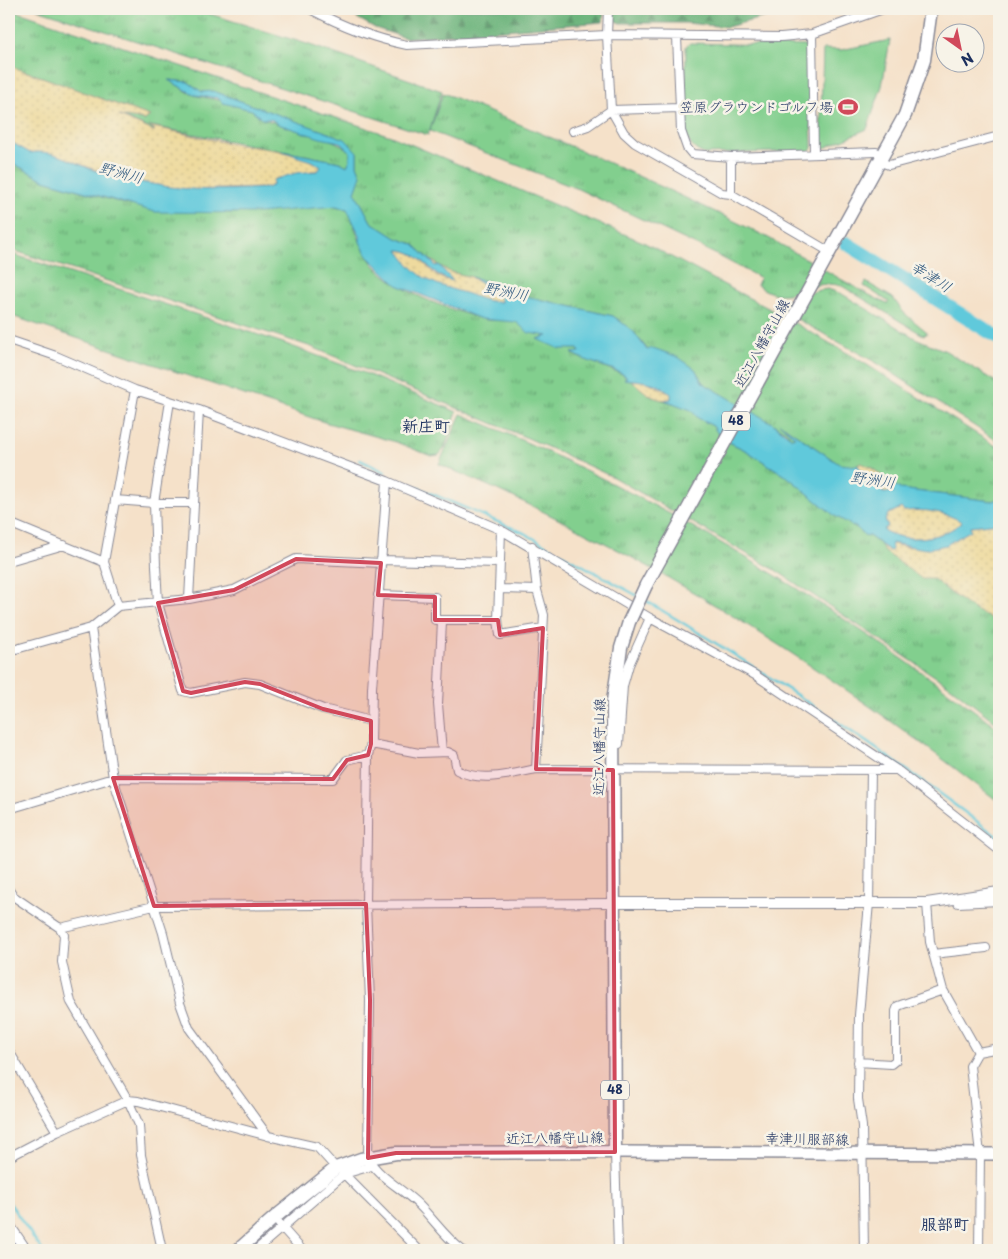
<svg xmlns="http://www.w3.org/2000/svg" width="1008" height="1259" font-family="'Playpen Sans','Klee One',sans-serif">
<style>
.grass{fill:url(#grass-tufts);stroke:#4e7f76}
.forest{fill:url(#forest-firs);stroke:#42706c}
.sand{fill:url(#sand-dots);stroke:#84847e}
.pitch{fill:#82cf8e;stroke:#4e7f76}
.water{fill:#60c9db;stroke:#3e7c9c;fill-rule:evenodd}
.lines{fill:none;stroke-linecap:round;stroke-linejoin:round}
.stream{stroke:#60c9db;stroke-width:2.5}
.river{stroke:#60c9db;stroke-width:14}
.minor-casing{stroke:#888894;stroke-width:10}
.tertiary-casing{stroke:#888894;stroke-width:12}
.secondary-casing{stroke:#888894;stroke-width:14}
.primary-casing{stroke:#888894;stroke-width:15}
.minor{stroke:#fff;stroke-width:8}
.tertiary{stroke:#fff;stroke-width:10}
.secondary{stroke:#fff;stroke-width:11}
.primary{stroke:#fff;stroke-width:12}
.primary-bridge-casing{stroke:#888894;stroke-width:15;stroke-linecap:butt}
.primary-bridge{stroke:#fff;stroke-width:12}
.marked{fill:#d1495b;fill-opacity:0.2;stroke:#d1495b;stroke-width:4;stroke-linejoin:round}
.labels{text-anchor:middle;stroke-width:5;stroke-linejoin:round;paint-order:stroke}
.shield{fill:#f7f3e8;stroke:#5d6a87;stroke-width:1}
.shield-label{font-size:12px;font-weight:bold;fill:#1b2f5e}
.poi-label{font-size:14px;fill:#1b2f5e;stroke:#f7f3e8;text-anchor:end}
.street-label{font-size:14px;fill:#1b2f5e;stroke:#f7f3e8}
.water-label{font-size:15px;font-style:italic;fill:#2c567d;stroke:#f7f3e8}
.quarter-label{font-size:16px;font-weight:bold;fill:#1b2f5e;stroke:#f7f3e8}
</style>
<defs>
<pattern id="grass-tufts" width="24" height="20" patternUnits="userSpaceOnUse" patternTransform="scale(1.25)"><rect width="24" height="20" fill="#82cf8e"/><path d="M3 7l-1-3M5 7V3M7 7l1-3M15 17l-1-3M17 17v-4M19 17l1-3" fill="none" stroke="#6aa877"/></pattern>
<pattern id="forest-firs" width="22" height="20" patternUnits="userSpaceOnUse" patternTransform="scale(1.25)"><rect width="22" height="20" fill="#69b279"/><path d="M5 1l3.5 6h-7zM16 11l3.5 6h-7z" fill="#569166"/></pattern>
<pattern id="sand-dots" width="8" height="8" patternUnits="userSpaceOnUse" patternTransform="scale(1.25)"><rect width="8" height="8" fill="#eeda9e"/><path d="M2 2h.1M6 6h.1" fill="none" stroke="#ccbb8a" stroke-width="1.8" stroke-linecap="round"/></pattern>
</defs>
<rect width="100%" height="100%" fill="#f7f3e8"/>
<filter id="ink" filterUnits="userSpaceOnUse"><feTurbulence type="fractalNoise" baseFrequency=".02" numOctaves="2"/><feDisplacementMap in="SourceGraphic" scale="10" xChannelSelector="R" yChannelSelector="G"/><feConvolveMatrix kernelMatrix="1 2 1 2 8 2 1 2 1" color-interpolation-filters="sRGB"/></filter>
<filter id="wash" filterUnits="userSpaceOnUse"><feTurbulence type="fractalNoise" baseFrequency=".0096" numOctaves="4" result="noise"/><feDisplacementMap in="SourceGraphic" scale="20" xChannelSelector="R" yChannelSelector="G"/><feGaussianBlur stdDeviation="1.12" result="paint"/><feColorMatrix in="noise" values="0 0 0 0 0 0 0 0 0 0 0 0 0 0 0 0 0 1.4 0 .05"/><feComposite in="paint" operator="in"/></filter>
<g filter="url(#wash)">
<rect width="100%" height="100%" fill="#f5e1c9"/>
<path class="grass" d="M9,9L391,136L643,242L768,308L856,358L999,448V499L992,501L900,489L872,468L863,464L849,466L839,464L784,426L795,437L792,438L785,431L703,383L695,369L648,350L633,331L613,316L516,294L482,280L450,272L429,259L413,244L396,238L371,222L355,192L361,175L357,165V152L344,139L213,91L202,92L188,82L170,80C178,85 188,94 197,96C213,99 238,103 252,110C255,112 258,116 261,118C266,120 273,122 279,124C302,134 331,135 350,151V160L347,166L340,162L151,126L156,130L155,131L118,115L145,120L149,116C102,100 57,81 9,66Z
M37,9H194L307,44L442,91L428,135Z
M443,93C551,136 657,183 761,234C804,256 844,283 887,304L889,302L864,286L866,282L893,298L904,313L926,331L927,334L923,335L842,286C806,276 791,310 757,285L760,278L713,253L578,189L430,131Z
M9,161L44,180L125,204L230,213L336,206L347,209C356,227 360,248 373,264C398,293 446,308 482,319C492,322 505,319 516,322C527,326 536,333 548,336L538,339L560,348L578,349L580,352L572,353L574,355L622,374L627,378L625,379L631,380L650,396L691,409L698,418L713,426L721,438L747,451L789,478L835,516L857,528L864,535L869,536L881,545L884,551L922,578L934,579C954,596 974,612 999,622V725L951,687L777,571L613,477L530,439L312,347L9,249Z
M9,253L283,343L367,374L457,412L445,447L439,455L431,456L396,442L324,422L9,315Z
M828,289L842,294L915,338L946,351L999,384V442L877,363L773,306L774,303C794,302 809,290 828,289Z
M461,414C654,493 834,604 999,729V802C860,694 711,594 552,516C515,497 477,481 439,464Z"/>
<path class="forest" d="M341,9H604L603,22L406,38L375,28Z
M613,9H737L738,11L819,9L769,16L727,27L686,23H620L611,19Z"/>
<path class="sand" d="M9,66C57,81 102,100 150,116L145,120L119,116L154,131L155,130L149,126C175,131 202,138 228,143C258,149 295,148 321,167L318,171H311L267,188L182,190L112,176L55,155L37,152L30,153L9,141Z
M397,250C415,250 423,263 435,274C438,277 442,277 445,280L451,278L446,275L439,265L436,266L429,259L450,272L471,277L500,296L501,302C482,302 436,288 420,277C412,271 404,258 397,250Z
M642,379L672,394L671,399C654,403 643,390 631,380Z
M860,463C876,468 886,479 894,492L888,494C875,490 865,476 858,466Z
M901,508L904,511C925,508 944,511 963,522C943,539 905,544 883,530L888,526L885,520L888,514Z
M999,523V622C974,612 954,596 934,579H922L884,551L881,545L890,551V543L905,547L946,545L971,530L970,526Z"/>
<path class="pitch" d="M890,40L882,86L867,129L820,150L823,49L841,50Z
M690,43L809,46L812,148L809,151L704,154C692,149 688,143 685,131L686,46Z"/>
<path class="water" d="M168,80L188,82L202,92L213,91L345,139L357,152V165L361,175L355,192L371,222L396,238L413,244L436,266L439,265L453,281C431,277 421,250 398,250C419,281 434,284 468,294C479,298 487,302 501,302L500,296L471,277L516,294L613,316L633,331L647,350L653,348L678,357L695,369L703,383L772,423L792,438L795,437L779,423L839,464L858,466L883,493L894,492L886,480L900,489L992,501L999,499V523L970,526L971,530L946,545L926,549L891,543L892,550L890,551L869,536L864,535L857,528L835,516L789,478L747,451L721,438L713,426L698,418L691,410L665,400L671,399V394C658,381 641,381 624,379L627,377C615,367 586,363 572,353L580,352L578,349H560L537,339L548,336L529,333L516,322L481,319L397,285L369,258L360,242V236L347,209L336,206L259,213L155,212L44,180L9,161V141L30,153C54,148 75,164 96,171C114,177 133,181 152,184C191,192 228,190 267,188L273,185V180L296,173L318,171L321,167L314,162L282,151L340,162L347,166L350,160V151L340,142L320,138L278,124L271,119H262L252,110L223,103L218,98L195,95ZM901,508L904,511C924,509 944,511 962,522C944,539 905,544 883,530L888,526L885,520L888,514Z"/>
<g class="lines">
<path class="stream" d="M360,460L385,472
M409,484L524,533L636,595
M643,599C766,672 885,751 999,838
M9,1202L42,1250"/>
<path class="river" d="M846,243L999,338"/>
</g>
</g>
<g filter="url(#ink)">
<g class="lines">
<defs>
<path id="minor" d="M310,9C342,26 371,38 407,45L607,35L781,37L812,34L883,9
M608,9L607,35L611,110L624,133L635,143L722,193L731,194L830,252
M812,34L814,154
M677,37L681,131L687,148L692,154L731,157L876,152
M573,131L588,126L611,110L680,108
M880,162L889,165L999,136
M731,194V157
M9,340L56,356L135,390L199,410L387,481L501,530L650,618L755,675L897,770L999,850
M170,401L154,503L156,566L158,603L183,691L191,693L245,682L260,684L323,709L371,721
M387,481L372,688L371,744L368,755L366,904L370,1000L368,1158C380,1179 402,1188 419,1205C434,1220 445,1237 462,1250
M115,500L154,503H194
M9,523L104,562
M501,530L498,620L500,635L543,628
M532,546L537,590L544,615L536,769
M381,560L499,563
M9,561L64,545
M499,589L537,590
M378,595L435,597V620H498
M189,599L199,410
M118,606L104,562L135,390
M442,621L438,704L442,752
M91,628L113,778L163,933L180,1003L189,1028L268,1136
M9,651L91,628L118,606L189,599L234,590L296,559L381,563
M371,744L419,753L448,752L454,755L457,770C479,783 513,774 536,769L897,770
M619,744L623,686L629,665L650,618
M9,809L113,778L333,779L347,760L368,755
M9,890L13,896L60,928L64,935L62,962L71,1002L128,1100L139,1125L141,1155L162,1250
M955,900L958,903L999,901
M927,903L930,942L943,990L978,1052L970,1066L980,1154L979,1250
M60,928L154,906L614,903
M933,954L986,948
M9,1051L57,1132
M978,1052L999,1048
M858,1062L891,1064L896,1060V1011L898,1006L943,990
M615,1152L618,1250
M9,1157L57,1132L128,1100L138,1101L268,1136L317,1147L336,1168
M344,1174L419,1250
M279,1224L302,1250
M256,1250L344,1174L372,1166
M864,1250L862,1126L858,1099L859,1015L869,903L871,770"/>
<path id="tertiary" d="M614,903H927L999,892
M9,1225L26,1250"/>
<path id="secondary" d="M615,1152L999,1154"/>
<path id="primary" d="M646,585L905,115L924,60L931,9
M238,1250L274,1218L336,1168L361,1159L396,1153L615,1152L613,701L621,648L629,622"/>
</defs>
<use href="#minor" class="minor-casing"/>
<use href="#tertiary" class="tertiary-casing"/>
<use href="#secondary" class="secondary-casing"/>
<use href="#primary" class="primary-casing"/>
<use href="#minor" class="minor"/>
<use href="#tertiary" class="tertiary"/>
<use href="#secondary" class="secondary"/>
<use href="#primary" class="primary"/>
<defs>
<path id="primary-bridge" d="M629,622L646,585"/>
</defs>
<use href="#primary-bridge" class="primary-bridge-casing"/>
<use href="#primary-bridge" class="primary-bridge"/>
</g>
</g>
<path class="marked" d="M296,559L381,563L378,595L435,597V620H498L500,635L543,628L536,769L613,770L615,1152L396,1153L368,1158L370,1000L366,904L154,906L113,778L333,779L347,760L368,755L371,744V721L323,709L260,684L245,682L191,693L183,691L158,603L234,590Z"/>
<defs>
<symbol id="stadium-bare" viewBox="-9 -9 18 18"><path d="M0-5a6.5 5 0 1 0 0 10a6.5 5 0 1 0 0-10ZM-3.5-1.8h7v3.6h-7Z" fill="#d1495b" stroke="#f7f3e8" stroke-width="2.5" paint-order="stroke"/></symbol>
</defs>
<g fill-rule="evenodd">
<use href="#stadium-bare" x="834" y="93" width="28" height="28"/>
</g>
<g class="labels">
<g class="shield">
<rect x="722" y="411.5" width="28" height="19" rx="4"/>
<rect x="601" y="1080.5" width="28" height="19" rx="4"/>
</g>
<g class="shield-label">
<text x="736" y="425">48</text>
<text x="615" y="1094">48</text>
</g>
<g class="poi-label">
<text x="833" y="112">笠原グラウンドゴルフ場</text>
</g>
<g class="street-label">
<text transform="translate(762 343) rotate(-61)" y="5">近江八幡守山線</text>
<text transform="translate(599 747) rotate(-89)" y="5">近江八幡守山線</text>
<text transform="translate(555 1138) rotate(-1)" y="5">近江八幡守山線</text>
<text transform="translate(807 1139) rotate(1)" y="5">幸津川服部線</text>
</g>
<g class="water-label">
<text transform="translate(121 173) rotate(15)" y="5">野洲川</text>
<text transform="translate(931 277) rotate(32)" y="5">幸津川</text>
<text transform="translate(506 292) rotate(11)" y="5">野洲川</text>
<text transform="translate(873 480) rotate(8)" y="5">野洲川</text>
</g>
<g class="quarter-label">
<text x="426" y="432">新庄町</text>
<text x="945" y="1230">服部町</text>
</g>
</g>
<rect width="1008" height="1259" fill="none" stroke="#f7f3e8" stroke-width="30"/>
<g transform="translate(960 48) rotate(147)"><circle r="24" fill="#f7f3e8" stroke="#9fa5b1"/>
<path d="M0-4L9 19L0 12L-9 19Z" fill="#d1495b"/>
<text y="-8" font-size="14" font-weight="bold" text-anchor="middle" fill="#1b2f5e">N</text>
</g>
</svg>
